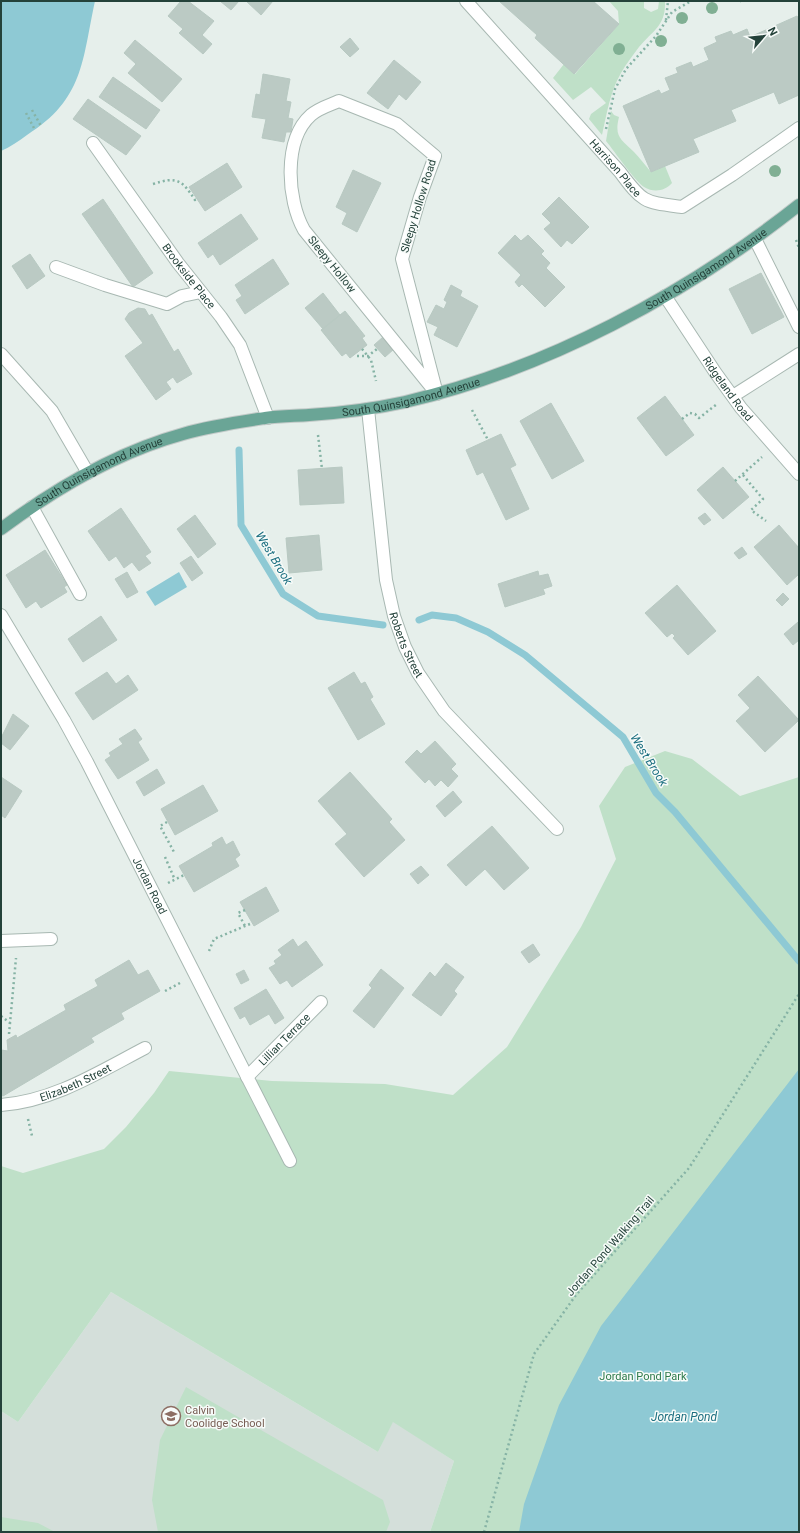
<svg xmlns="http://www.w3.org/2000/svg" width="800" height="1533" font-family="Roboto,sans-serif">
<style>
.built{fill:#d4dfda}
.green{fill:#bfe0c8}
.water{fill:#8ec9d4}
.lines{fill:none;stroke-linecap:round;stroke-linejoin:round}
.stream{stroke:#8ec9d4;stroke-width:7}
.building{fill:#bbcac4;stroke:#b8c9c2}
.minor-casing{stroke:#a8b8b2;stroke-width:14}
.major-casing{stroke:#c2cac8;stroke-width:14}
.path{stroke:#86b3a5;stroke-width:2.5;stroke-dasharray:2 3;stroke-linecap:butt}
.minor{stroke:#fff;stroke-width:12}
.major{stroke:#6aa596;stroke-width:12}
.tree{fill:#80af93}
.labels{text-anchor:middle;stroke-width:3;stroke-linejoin:round;paint-order:stroke}
.street-label{font-size:11px;fill:#24423a;stroke:#f7fbf9}
.park-label{font-size:11px;fill:#2d7a4b;stroke:#f7fbf9}
.education-label{font-size:11px;fill:#785e54;stroke:#f7fbf9;text-anchor:start}
.water-label{font-size:12px;font-style:italic;fill:#1c6f80;stroke:#f7fbf9}
</style>
<rect width="100%" height="100%" fill="#e6efeb"/>
<path class="built" d="M111,1292L378,1452L393,1421L454,1461L430,1532H1V1411L18,1422Z"/>
<path class="green" d="M609,1H644V8L651,12L658,9L659,1H665C666,26 653,30 639,47C633,55 626,64 621,73C610,92 607,113 602,135L589,119L591,114L606,103L591,87L573,100L553,78L564,64L575,74L619,24L618,11Z
M611,111L614,115L619,117C614,137 621,139 634,152C640,158 645,165 651,172L665,166L672,183C665,191 654,193 644,187C634,180 615,152 606,141Z
M665,751L692,759L740,796L799,777V1532H430L454,1461L393,1422L378,1452L111,1292L18,1422L1,1411V1166L23,1173L104,1149L126,1127L154,1093L169,1071L272,1081L385,1084L453,1095L507,1047L581,927L616,859L599,806L625,767Z
M186,1387L383,1500L390,1522L386,1532H158L152,1500L160,1440Z
M1,1517L38,1523L55,1532H1Z"/>
<path class="water" d="M1,1H95C82,61 84,99 27,135C19,141 10,147 1,151Z
M179,572L187,587L155,606L146,592Z
M799,1069V1532H519L524,1504L559,1405L601,1326Z"/>
<g class="lines">
<path class="stream" d="M239,450L241,525L283,594L318,616L383,625
M419,620L432,615L456,618L488,632L525,655L623,737L656,793L675,812L799,961"/>
</g>
<path class="building" d="M181,1H188L214,21L202,35L212,44L203,54L179,33L183,29L168,16Z
M220,1H239L231,10Z
M246,1H273L261,15Z
M499,1H593L619,24L574,74L535,38L537,35Z
M797,16L799,20V95L779,104L774,92L731,110L736,121L693,139L699,152L651,172L623,106L659,90L661,94L670,90L665,78L678,73L676,68L691,62L693,67L709,60L704,48L717,42L715,37L731,31L733,35L747,29L750,37Z
M350,38L359,49L350,57L340,47Z
M135,40L182,79L162,102L128,73L136,64L124,53Z
M394,60L421,82L406,100L399,94L388,109L367,93Z
M263,74L290,79L286,101L291,102L288,118L293,119L291,132H286L284,142L262,138L266,119L252,117L256,94L260,95Z
M113,77L160,110L146,129L99,97Z
M88,99L141,136L126,155L73,119Z
M227,163L242,187L205,211L189,187Z
M353,170L381,183L357,232L342,224L347,213L336,207Z
M559,197L589,227L572,244L567,240L561,247L544,229L551,223L542,214Z
M103,199L153,273L133,287L82,214Z
M241,214L258,239L220,265L213,254L208,258L198,243Z
M515,235L521,241L528,235L544,251L541,254L550,263L546,268L565,287L545,307L522,284L519,287L515,282L521,275L498,253Z
M30,254L45,276L27,289L12,266Z
M273,259L289,284L245,314L236,300L242,296L235,285Z
M761,273L784,317L752,334L729,289Z
M451,285L462,291L460,296L478,306L457,347L434,335L438,327L427,322L436,305L444,309L447,302L444,300Z
M323,293L340,315L323,329L305,308Z
M138,308L145,309L149,316L152,314L174,352L178,349L192,374L177,383L173,377L166,382L171,389L156,400L125,356L143,343L125,319L129,313Z
M345,311L365,336L362,338L367,345L350,358L346,353L342,356L321,330Z
M383,337L394,349L385,357L374,345Z
M665,396L694,435L666,456L637,418Z
M551,403L584,461L552,479L520,421Z
M501,434L516,465L510,468L529,509L506,520L483,472L477,475L466,450Z
M342,467L344,503L300,505L298,470Z
M723,467L749,497L723,519L697,490Z
M121,508L151,552L145,556L151,563L139,571L132,562L124,568L116,556L109,561L88,531Z
M705,513L711,520L704,525L698,518Z
M195,515L216,544L198,558L177,529Z
M779,525L799,548V574L787,585L754,547Z
M319,535L322,570L289,573L286,538Z
M742,547L747,554L739,559L734,553Z
M45,550L67,585L64,587L67,592L41,608L36,601L26,608L6,575Z
M191,556L203,573L192,581L180,563Z
M538,571L539,576L548,574L552,586L543,589L545,594L505,607L498,584Z
M127,572L138,592L127,598L115,579Z
M677,585L716,631L688,655L673,638L675,636L672,633L667,637L645,613Z
M783,593L789,599L782,606L776,600Z
M101,616L117,640L83,662L68,639Z
M798,622L799,640L793,645L784,634Z
M107,672L116,684L128,675L138,690L93,720L75,693Z
M354,672L361,684L365,682L373,697L370,699L385,724L358,740L328,688Z
M758,676L799,720L765,752L736,721L750,708L738,695Z
M13,714L29,726L10,750L1,743V738Z
M135,729L142,739L138,742L149,760L118,779L105,760L111,756L109,753L123,744L119,739Z
M435,741L456,764L451,769L458,776L448,787L441,780L435,786L429,779L425,783L405,762L417,750L421,754Z
M157,769L165,783L144,796L136,782Z
M350,772L392,819L389,822L405,840L364,877L335,844L347,834L318,801Z
M1,777L22,791L5,818L1,815Z
M203,785L218,811L175,835L161,809Z
M453,791L462,802L445,817L436,806Z
M492,826L529,868L504,890L485,869L466,886L447,865Z
M222,837L226,845L233,841L240,855L235,859L239,866L194,892L179,866L213,846L212,843Z
M421,866L429,875L418,884L410,874Z
M266,887L279,911L254,926L240,902Z
M293,939L298,947L306,941L323,965L292,987L287,980L280,984L269,968L276,964L274,961L282,955L278,950Z
M533,944L540,955L529,963L521,952Z
M129,960L138,975L148,970L160,991L121,1013L124,1019L91,1038L94,1042L3,1096L1,1095V1050L8,1051L7,1040L16,1035L17,1038L66,1010L64,1005L98,986L95,980Z
M446,963L464,977L454,991L457,994L441,1016L412,995L430,972L435,977Z
M381,969L404,988L374,1028L353,1011L372,988L369,985Z
M244,970L249,980L241,984L236,974Z
M266,989L284,1018L275,1024L269,1014L250,1025L245,1016L240,1019L234,1008Z"/>
<g class="lines">
<defs>
<g id="minor">
<path id="s1" d="M466,1L620,172C643,203 644,202 682,207L732,175L799,128"/>
<path d="M339,101L397,124L435,156L420,197L402,259L437,394L304,230C287,200 283,140 311,115C319,108 330,105 339,101Z"/>
<path id="s2" d="M93,143L178,263L221,317L240,345L268,418"/>
<path d="M755,239L799,327"/>
<path d="M56,267L105,285L167,304L182,296L201,292"/>
<path id="s3" d="M665,296L715,372L741,408L799,474"/>
<path d="M1,354L52,411L88,473"/>
<path d="M733,396L799,354"/>
<path id="s4" d="M368,409L386,580L394,616L405,647L418,673L444,711L557,829"/>
<path d="M32,507L80,594"/>
<path id="s5" d="M1,615L64,720L87,762L290,1161"/>
<path d="M1,941L51,939"/>
<path id="s6" d="M247,1077L321,1002"/>
<path id="s7" d="M1,1105C54,1101 99,1072 145,1048"/>
</g>
<g id="major">
<path id="s8" d="M1,529C56,488 117,452 183,434C210,426 238,422 265,418C280,416 295,416 309,415C341,413 373,409 405,402C546,369 685,295 799,205"/>
</g>
</defs>
<use href="#minor" class="minor-casing"/>
<use href="#major" class="major-casing"/>
<path class="path" d="M740,1H741
M666,20L668,1
M32,110L41,126
M26,113L35,130
M606,129L615,89L626,69L656,36L672,12L691,1
M153,184C177,176 182,180 195,200L197,199
M796,240L799,248
M362,349L371,360L376,381
M357,356H368L377,349
M472,410L488,440
M682,419L690,413L695,414L699,418L717,404
M318,435L322,469
M743,475L763,499L751,510L766,521
M735,481L762,457
M167,822L160,826L174,852
M165,857L175,880
M168,883L184,875
M245,910L238,913L245,926
M209,951L214,939L250,924
M165,991L180,983
M1,1016L10,1023
M9,1034L16,958
M28,1119L32,1136
M484,1532L534,1354L576,1295L689,1168L799,994"/>
<use href="#minor" class="minor"/>
<use href="#major" class="major"/>
</g>
<g class="tree">
<circle cx="712" cy="8" r="6"/>
<circle cx="682" cy="18" r="6"/>
<circle cx="661" cy="41" r="6"/>
<circle cx="619" cy="49" r="6"/>
<circle cx="775" cy="171" r="6"/>
</g>
<defs>
<symbol id="school-ring" viewBox="-11 -11 22 22"><circle r="9.5" fill="#f7fbf9" stroke="#8d6e63" stroke-width="1.5"/><path d="M0-5L7-2L0 1L-7-2ZM-4 1L0 2.5L4 1V4Q0 6-4 4Z" fill="#8d6e63"/></symbol>
</defs>
<g fill-rule="evenodd">
<use href="#school-ring" x="160" y="1405" width="22" height="22"/>
</g>
<g class="labels">
<g class="street-label">
<text dy="4" stroke="none"><textPath href="#s1" startOffset="224">Harrison Place</textPath></text>
<text transform="translate(418 206) rotate(-73)" y="4">Sleepy Hollow Road</text>
<text transform="translate(332 264) rotate(51)" y="4">Sleepy Hollow</text>
<text dy="4" stroke="none"><textPath href="#s8" startOffset="762">South Quinsigamond Avenue</textPath></text>
<text dy="4" stroke="none"><textPath href="#s2" startOffset="164">Brookside Place</textPath></text>
<text dy="4" stroke="none"><textPath href="#s3" startOffset="112">Ridgeland Road</textPath></text>
<text dy="4" stroke="none"><textPath href="#s8" startOffset="438">South Quinsigamond Avenue</textPath></text>
<text dy="4" stroke="none"><textPath href="#s8" startOffset="114">South Quinsigamond Avenue</textPath></text>
<text dy="4" stroke="none"><textPath href="#s4" startOffset="240">Roberts Street</textPath></text>
<text dy="4" stroke="none"><textPath href="#s5" startOffset="309">Jordan Road</textPath></text>
<text dy="4" stroke="none"><textPath href="#s6" startOffset="53">Lillian Terrace</textPath></text>
<text dy="4" stroke="none"><textPath href="#s7" startOffset="78">Elizabeth Street</textPath></text>
<text transform="translate(610 1246) rotate(-49)" y="4">Jordan Pond Walking Trail</text>
</g>
<g class="park-label">
<text x="643" y="1380">Jordan Pond Park</text>
</g>
<g class="education-label">
<text x="185" y="1414">Calvin<tspan x="185" dy="13">Coolidge School</tspan></text>
</g>
<g class="water-label">
<text transform="translate(274 558) rotate(59)" y="4">West Brook</text>
<text transform="translate(649 760) rotate(58)" y="4">West Brook</text>
<text x="684" y="1421">Jordan Pond</text>
</g>
</g>
<rect width="800" height="1533" fill="none" stroke="#24423a" stroke-width="4"/>
<g transform="translate(764 36) rotate(62)" stroke="#f7fbf9" stroke-width="3" paint-order="stroke">
<path d="M0-3L7 15L0 10L-7 15Z" fill="#24423a"/>
<text y="-6" font-size="11" font-weight="bold" text-anchor="middle" fill="#24423a">N</text>
</g>
</svg>
